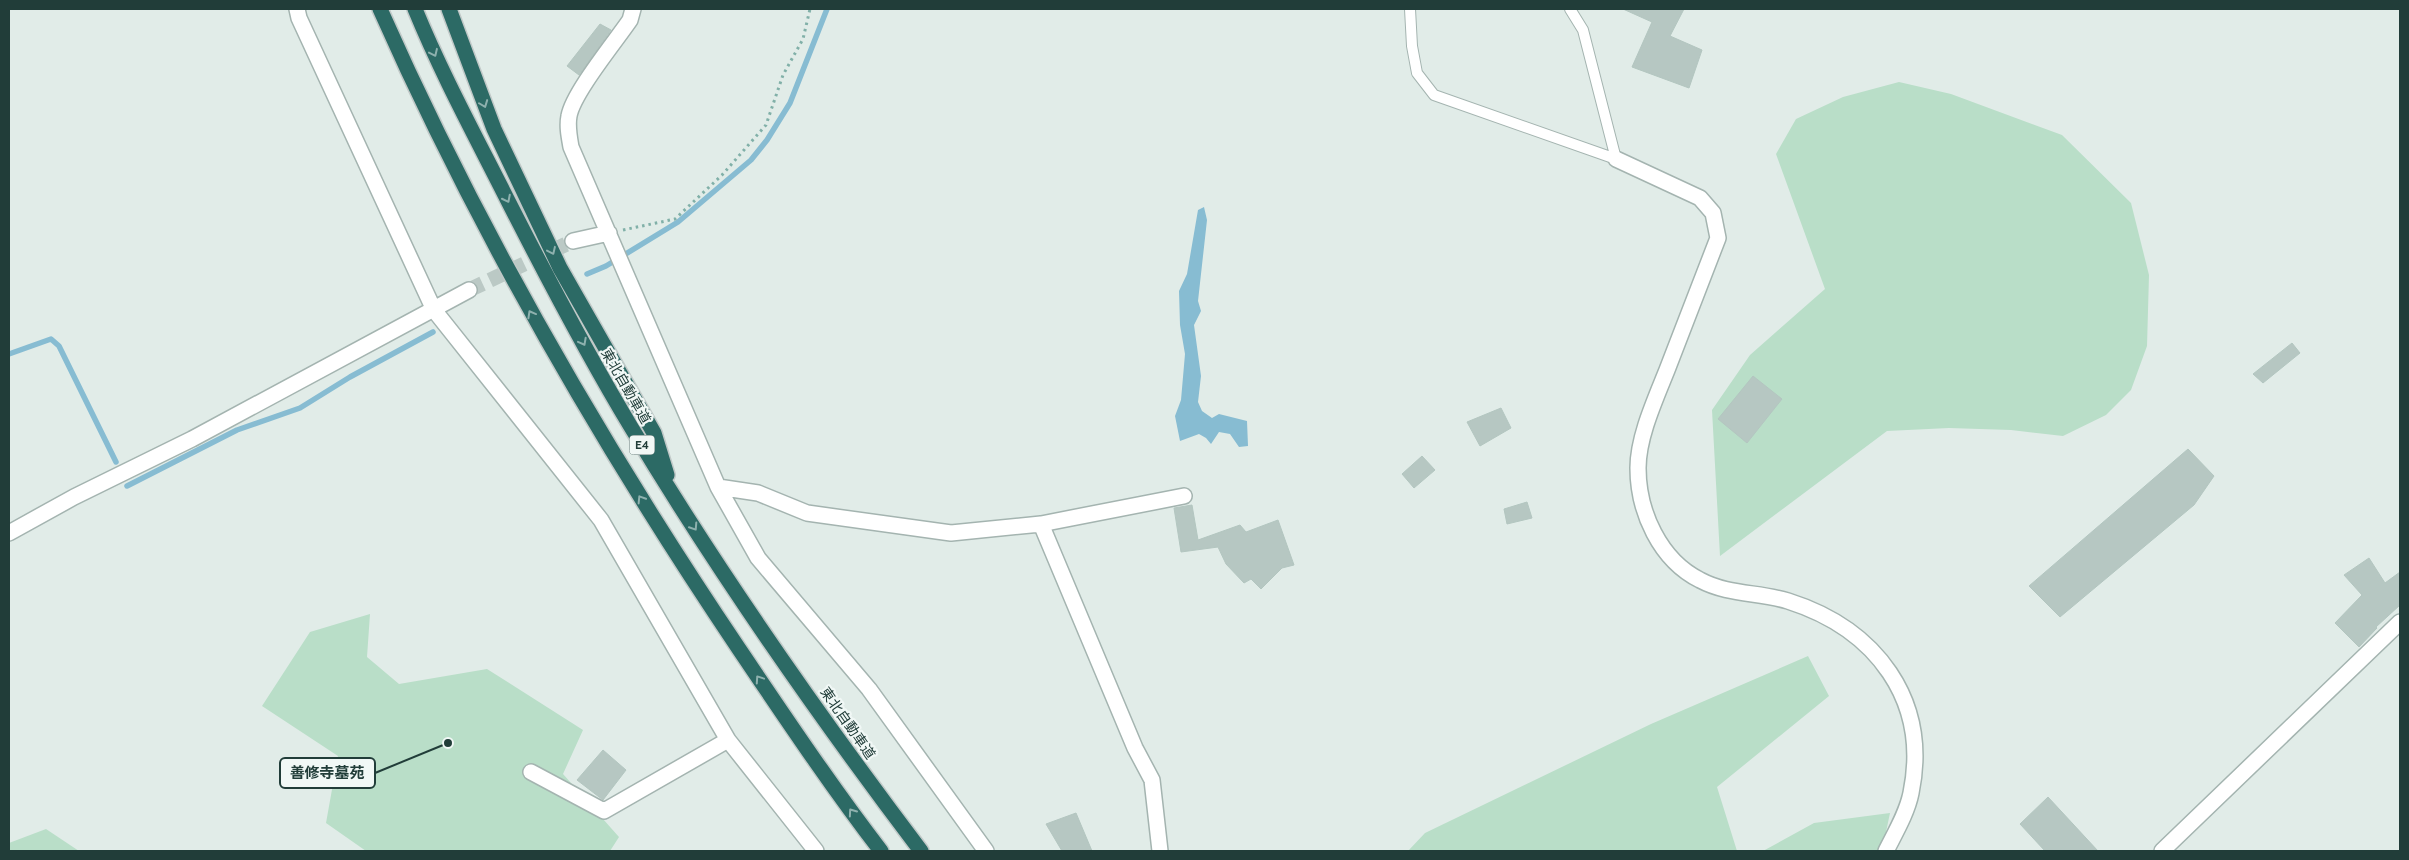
<svg xmlns="http://www.w3.org/2000/svg" width="2409" height="860" font-family="Cabin,'Noto Sans JP',sans-serif">
<style>
.green{fill:#b9dec8}
.water{fill:#87bcd2}
.lines{fill:none;stroke-linecap:round;stroke-linejoin:round}
.stream{stroke:#87bcd2;stroke-width:5.5}
.building{fill:#b6c7c2;stroke:#b3c6c0}
.minor-tunnel{stroke:#bbc9c5;stroke-width:15;stroke-dasharray:15 8;stroke-linecap:butt}
.service-casing{stroke:#a4b4b0;stroke-width:12}
.minor-casing{stroke:#a4b4b0;stroke-width:18}
.motorway-casing{stroke:#c1c9c8;stroke-width:18}
.path{stroke:#81b0a8;stroke-width:3;stroke-dasharray:2.5 4;stroke-linecap:butt}
.service{stroke:#fff;stroke-width:10}
.minor{stroke:#fff;stroke-width:15}
.motorway{stroke:#2c6a65;stroke-width:15}
.oneway{stroke:#8eb1ae}
.labels{text-anchor:middle;stroke-width:4.5;stroke-linejoin:round;paint-order:stroke}
.shield{fill:#f1f8f6;stroke:#5f7572;stroke-width:1}
.shield-label{font-size:12px;font-weight:bold;fill:#213d39}
.street-label{font-size:14px;fill:#213d39;stroke:#f1f8f6}
.leader{fill:none;stroke:#213d39;stroke-width:2}
.callout-dot{fill:#213d39;stroke:#f1f8f6;stroke-width:2}
.callout{fill:#f1f8f6;stroke:#213d39;stroke-width:2}
.callout-label{font-size:15px;text-anchor:middle;font-weight:bold;fill:#213d39}
</style>
<rect width="100%" height="100%" fill="#e1ece8"/>
<path class="green" d="M1899,82L1951,94L2062,135L2131,203L2149,275L2147,346L2131,390L2106,415L2063,436L2011,430L1949,428L1887,431L1720,556L1712,410L1750,355L1825,289L1776,154L1796,119L1843,97Z
M370,614L367,657L399,684L487,669L583,730L563,774L619,837L610,851H366L326,823L338,756L262,706L310,632Z
M1808,656L1829,696L1717,787L1737,851H1408L1425,833L1651,724Z
M1890,813L1882,851H1763L1814,823Z
M46,829L79,851H9V843Z"/>
<path class="water" d="M1204,207L1207,220L1198,301L1201,311L1194,325L1201,376L1198,402L1202,411L1212,418L1219,414L1247,421L1248,446L1239,447L1230,434L1219,432L1211,444L1206,438L1199,434L1180,441L1175,416L1181,400L1185,354L1180,325L1179,291L1187,274L1198,210Z"/>
<g class="lines">
<path class="stream" d="M587,274L606,266L678,222L751,160L767,140L790,103L827,9
M9,354L51,339L59,346L116,462
M127,486L237,430L300,408L350,377L433,332"/>
</g>
<path class="building" d="M1623,9H1684L1670,36L1702,50L1689,88L1632,67L1652,22Z
M600,24L611,30L579,75L567,66Z
M2292,343L2300,353L2263,383L2253,374Z
M1753,376L1782,399L1747,443L1718,419Z
M1501,408L1511,428L1480,446L1467,422Z
M2188,449L2214,476L2194,505L2060,617L2029,586Z
M1422,456L1435,470L1414,488L1402,474Z
M1527,502L1532,518L1507,524L1504,509Z
M1192,505L1198,540L1240,525L1246,532L1278,520L1294,565L1282,568L1261,589L1251,579L1244,583L1226,564L1218,547L1181,552L1174,508Z
M2369,558L2385,583L2400,572V605L2376,627L2377,628L2359,647L2335,623L2362,595L2344,575Z
M603,750L626,770L603,800L577,780Z
M2048,797L2098,851H2045L2020,824Z
M1076,813L1092,851H1062L1046,824Z"/>
<g class="lines">
<path class="minor-tunnel" d="M469,290L573,241"/>
<defs>
<path id="service" d="M1410,9L1412,46L1417,73L1434,95L1616,159L1583,30L1570,9"/>
<path id="minor" d="M297,9L299,18L434,310L601,520L728,740L816,851
M633,9L630,20C615,42 573,93 569,116C567,126 569,136 571,147L718,487L758,558L869,689L986,851
M1616,159L1700,198L1713,213L1718,238C1701,282 1684,326 1667,370C1655,400 1638,437 1638,468C1638,512 1660,560 1700,580C1728,595 1759,592 1788,601C1876,629 1930,700 1911,793C1907,813 1895,833 1886,851
M573,241L609,233
M718,487L758,493L807,513L951,533L1041,524L1184,496
M1041,524L1135,748L1152,780L1160,851
M9,533L74,497L192,439L469,290
M531,772L604,811L728,740
M2162,851L2400,622"/>
<path id="motorway" d="M380,9C480,235 601,444 739,649C785,717 831,786 881,851
M415,9C440,70 471,128 501,187C542,268 584,349 631,427C719,573 818,715 921,851
M449,9L494,129L560,268L654,433L667,475"/>
</defs>
<use href="#service" class="service-casing"/>
<use href="#minor" class="minor-casing"/>
<use href="#motorway" class="motorway-casing"/>
<path class="path" d="M623,230L675,219L722,175L766,125L783,75L803,39L810,9"/>
<use href="#service" class="service"/>
<use href="#minor" class="minor"/>
<use href="#motorway" class="motorway"/>
</g>
<defs><path id="oneway-chevron" d="M-2-3.5L2.5 0L-2 3.5" fill="none" stroke-width="1.6" stroke-linecap="round" stroke-linejoin="round" transform="scale(1.25)"/></defs>
<g class="oneway">
<use href="#oneway-chevron" transform="translate(434 53) rotate(65)"/>
<use href="#oneway-chevron" transform="translate(484 104) rotate(69)"/>
<use href="#oneway-chevron" transform="translate(507 199) rotate(63)"/>
<use href="#oneway-chevron" transform="translate(552 251) rotate(65)"/>
<use href="#oneway-chevron" transform="translate(531 314) rotate(-119)"/>
<use href="#oneway-chevron" transform="translate(583 342) rotate(62)"/>
<use href="#oneway-chevron" transform="translate(641 499) rotate(-122)"/>
<use href="#oneway-chevron" transform="translate(694 527) rotate(57)"/>
<use href="#oneway-chevron" transform="translate(759 679) rotate(-124)"/>
<use href="#oneway-chevron" transform="translate(852 812) rotate(-125)"/>
</g>
<g class="labels">
<rect class="shield" x="629.5" y="435.5" width="25" height="19" rx="4"/>
<g class="shield-label">
<text x="642" y="449">E4</text>
</g>
<g class="street-label">
<text transform="translate(626 386) rotate(60)" y="5">東北自動車道</text>
<text transform="translate(848 723) rotate(55)" y="5">東北自動車道</text>
</g>
</g>
<path class="leader" d="M448 743L375 773"/>
<circle class="callout-dot" cx="448" cy="743" r="5"/>
<rect class="callout" x="280" y="758" width="95" height="30" rx="5"/>
<g class="callout-label">
<text x="327" y="778">善修寺墓苑</text>
</g>
<rect width="2409" height="860" fill="none" stroke="#213d39" stroke-width="20"/>
</svg>
